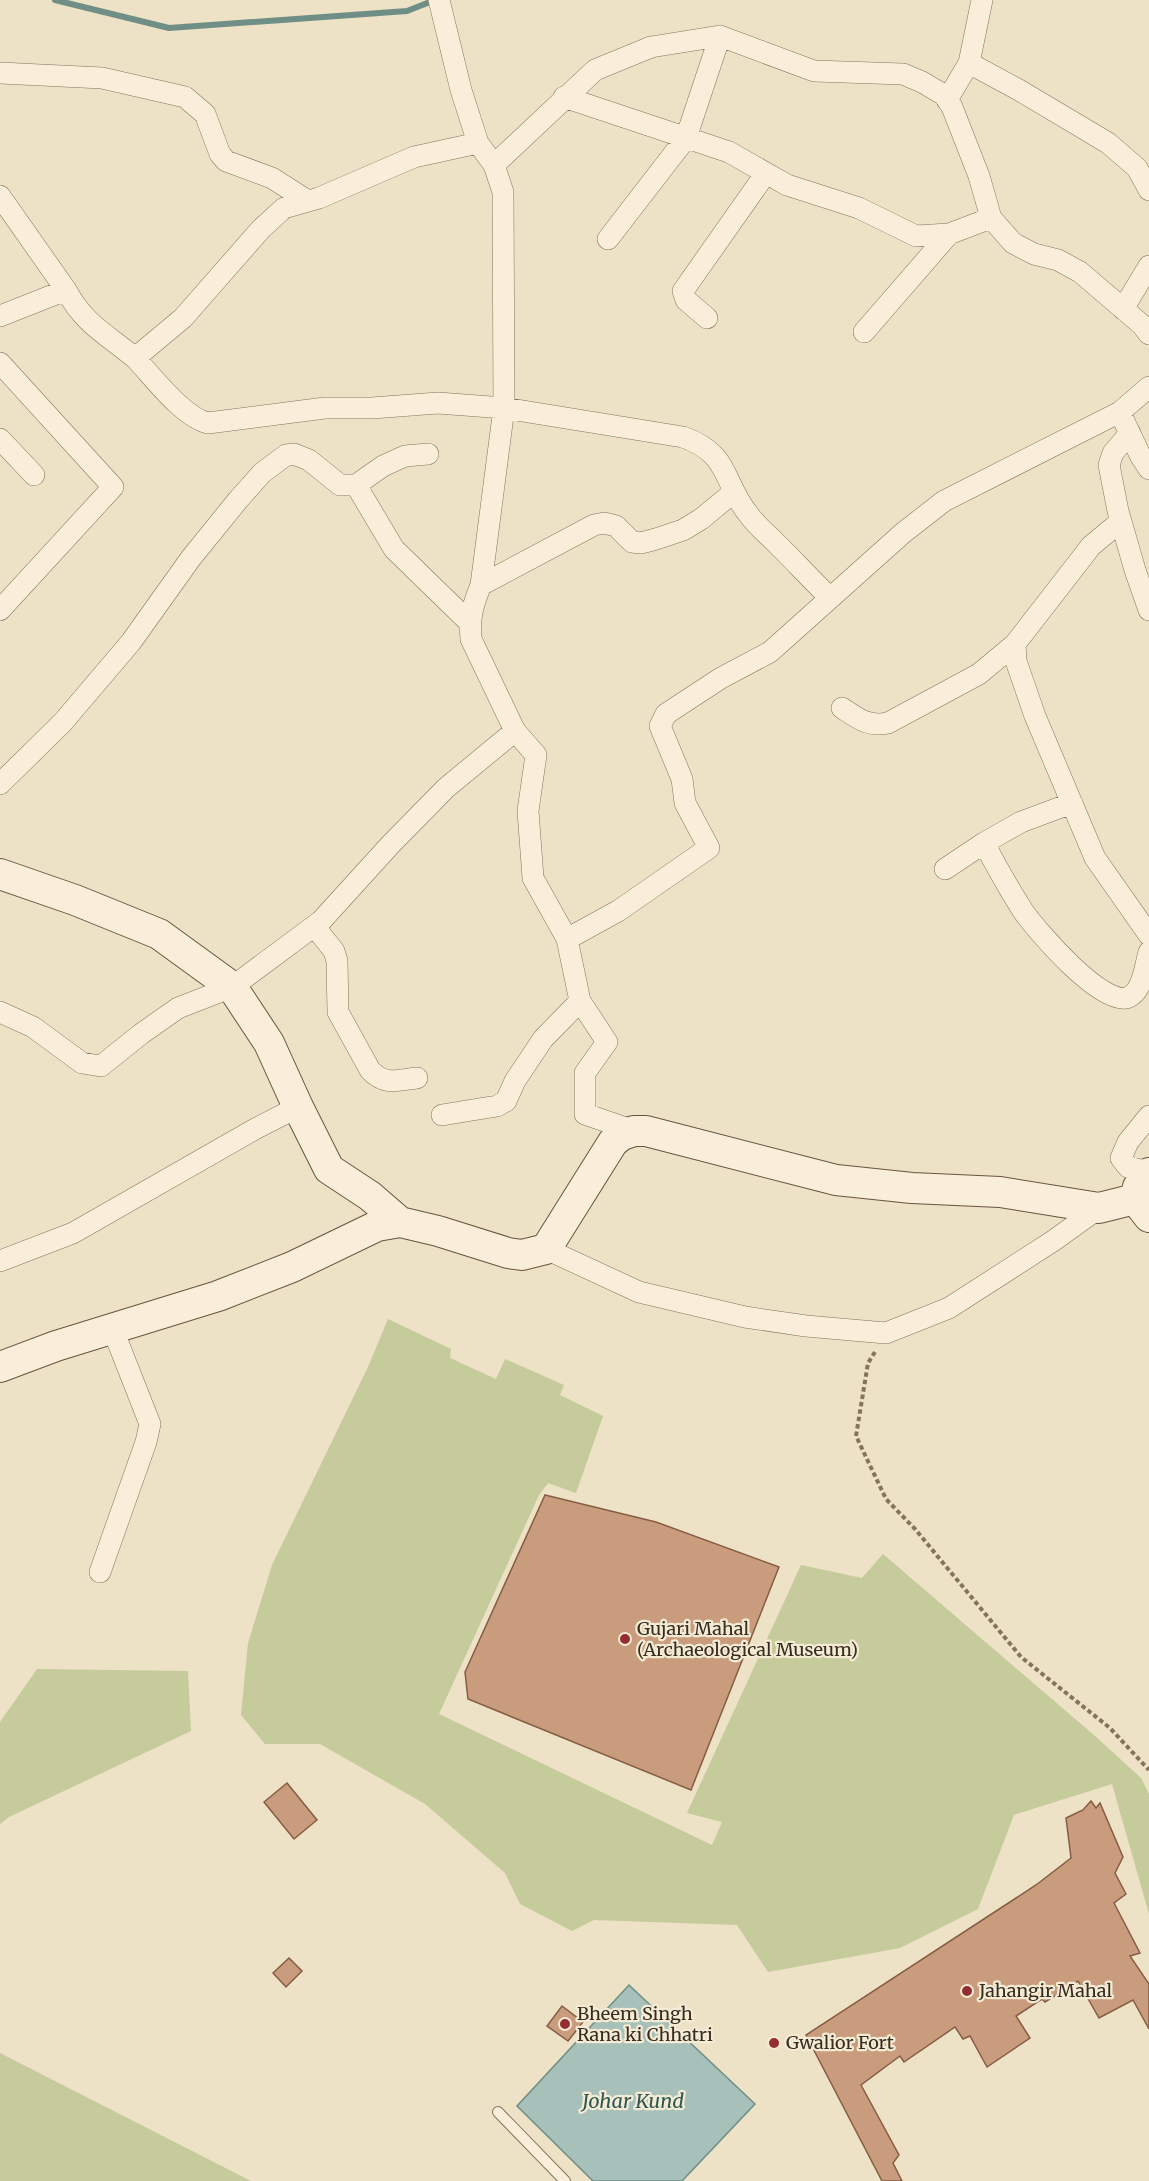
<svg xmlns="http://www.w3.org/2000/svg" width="1149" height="2181" font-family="Merriweather,serif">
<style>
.green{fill:#c5cb9a}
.water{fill:#a7c0b9;stroke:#6e8e86;stroke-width:1.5}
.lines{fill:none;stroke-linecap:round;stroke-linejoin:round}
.stream{stroke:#6e8e86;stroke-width:6}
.building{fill:#c99c7d;stroke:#865d43;stroke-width:1.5}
.lane-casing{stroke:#87735c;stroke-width:12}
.street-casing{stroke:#87735c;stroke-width:22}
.secondary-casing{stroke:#69543f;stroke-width:32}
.path{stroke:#87735c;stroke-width:4;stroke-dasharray:4.5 3;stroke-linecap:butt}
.lane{stroke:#f8eed9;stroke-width:10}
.street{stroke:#f8eed9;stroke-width:21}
.secondary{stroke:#f8eed9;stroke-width:30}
.poi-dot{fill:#942e30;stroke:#f4ebd5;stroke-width:2}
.labels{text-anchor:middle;stroke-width:4.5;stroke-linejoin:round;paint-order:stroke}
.poi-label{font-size:18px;fill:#382b1f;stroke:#f4ebd5;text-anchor:start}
.water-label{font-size:20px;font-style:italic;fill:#2f5754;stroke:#f4ebd5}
</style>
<rect width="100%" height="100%" fill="#ede1c6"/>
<path class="green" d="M388,1319L451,1349L450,1358L496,1379L505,1359L564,1385L560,1395L603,1416L576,1493L548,1483L539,1495L439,1714L712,1845L722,1822L687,1813L801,1565L862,1578L883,1554L1095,1736L1141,1778L1149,1794V1914L1112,1784L1014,1815L978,1909L900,1948L768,1972L737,1925L594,1920L572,1931L520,1904L505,1873L425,1804L320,1744H265L241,1715L248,1643L272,1565L368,1367Z
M37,1669L188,1671L191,1731L9,1817L0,1824V1722Z
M0,2053L251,2181H0Z"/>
<path class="water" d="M629,1985L755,2104L682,2181H593L517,2106Z"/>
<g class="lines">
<path class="stream" d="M55,0L169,28L407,11L435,0"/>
</g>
<path class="building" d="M545,1495L656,1522L779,1567L691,1790L468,1699L465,1672Z
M287,1783L317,1820L294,1839L264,1802Z
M1091,1801L1096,1808L1100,1803L1123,1857L1115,1873L1126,1894L1114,1903L1140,1953L1130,1956L1149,1984V2029L1133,2000L1099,2018L1078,1981L1045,2002L1042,1999L1016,2016L1030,2038L987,2067L970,2036L963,2039L955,2027L904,2062L900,2056L861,2085L899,2155L893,2163L902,2181H882L806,2035L1036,1885L1071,1858L1066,1818L1083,1810Z
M289,1958L302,1971L286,1987L273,1973Z
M562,2006L583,2022L568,2041L547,2026Z"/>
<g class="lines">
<defs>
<path id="lane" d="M498,2112L565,2181"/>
<path id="street" d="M969,63L1019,90L1108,143L1137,168L1149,190
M0,73L102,78L185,97L205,114L220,154L226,161L272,178L308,201
M564,97L729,152L787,185L859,208L916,236L949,234L991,218
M947,100L969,63L982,0
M494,165L595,70L651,47L720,36L814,71L903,74L922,82L944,95L952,107L979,176L991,218L1013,243L1034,254L1058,260L1080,272L1142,325L1149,334
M0,196L66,290
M608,239L686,138L720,36
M1123,309L1149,266
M0,316L66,290C84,324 106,334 135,358L183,318L261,229L284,208L319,198L414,157L478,143
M707,318L686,300L683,291L766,173
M864,332L949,234
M135,358C153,377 183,417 208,423L325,408H372L438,403L504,408L683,437C731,454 722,482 749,515C756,525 766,533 775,542C793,560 811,579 830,598
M0,363L113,487L0,610
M1124,421L1141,457L1149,469
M1130,433L1113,453L1109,465L1118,511L1135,570L1149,610
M0,439L34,475
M356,485L394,549L469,622
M1121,521L1091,546L1015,644L1016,661L1035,716L1095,858L1149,935
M481,585L594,525L604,523L616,526L632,542L641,543L656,539L683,530L701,519L734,492
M842,708C859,719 868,727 888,723L979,674L1015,644
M515,731L536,755L528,811L533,878L567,939L618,911L709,848L685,803L682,779L660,726L666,714L721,678L770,652L903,533L944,501L1120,412L1149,387
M0,784L63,722L131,642L191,558L238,500L262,473L286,455L294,454L309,460L340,485H356L383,466L405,456L428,454
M984,843C996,866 1009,889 1023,911C1037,931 1104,1009 1129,997C1143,990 1145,966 1149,952
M945,869L984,843L1021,822L1072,803
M314,926L334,951L337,961L338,1012L370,1070C385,1086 397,1080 417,1078
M567,939L580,1001L607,1042L585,1073V1114L634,1131
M0,1012L33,1027L82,1063L101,1066L141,1034L178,1008L232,987L321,921L391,844L446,788L515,731L471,639C469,618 473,604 481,585L504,408L503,192L494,165L478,143L461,90L439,0
M442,1115L497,1106L506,1101L515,1081L543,1039L580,1001
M1149,1116L1128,1142L1121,1158L1128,1167L1149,1172
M546,1249L639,1292L745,1317L806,1326L886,1333L949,1308L1053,1241L1099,1208
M0,1261L73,1233L255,1129L298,1107
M100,1572L146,1442L150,1424L113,1330"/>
<path id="secondary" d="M0,874L75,900L159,934L232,987L269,1043L298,1107L329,1169L370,1196L400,1222
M1149,1173L1138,1187L1135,1199L1149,1217
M0,1367L56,1346L218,1296L292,1267L377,1226L400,1222L438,1231L508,1253L522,1255L546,1249L613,1142L622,1135L634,1131H646L836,1180L912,1188L1000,1192L1099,1208L1135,1199"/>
</defs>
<use href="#lane" class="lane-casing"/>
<use href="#street" class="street-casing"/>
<use href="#secondary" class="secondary-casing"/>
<path class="path" d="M875,1352L868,1363L856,1436L886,1499L915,1529L1021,1657L1110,1728L1149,1770"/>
<use href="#lane" class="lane"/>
<use href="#street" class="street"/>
<use href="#secondary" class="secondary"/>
</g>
<g class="poi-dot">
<circle cx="625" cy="1639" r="6"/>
<circle cx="967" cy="1991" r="6"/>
<circle cx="565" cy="2024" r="6"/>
<circle cx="774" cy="2043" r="6"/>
</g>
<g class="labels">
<g class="poi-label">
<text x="637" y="1635">Gujari Mahal<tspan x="637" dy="21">(Archaeological Museum)</tspan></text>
<text x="979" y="1997">Jahangir Mahal</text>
<text x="577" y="2020">Bheem Singh<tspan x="577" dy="21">Rana ki Chhatri</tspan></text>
<text x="786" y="2049">Gwalior Fort</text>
</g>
<g class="water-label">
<text x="633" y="2108">Johar Kund</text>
</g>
</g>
</svg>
